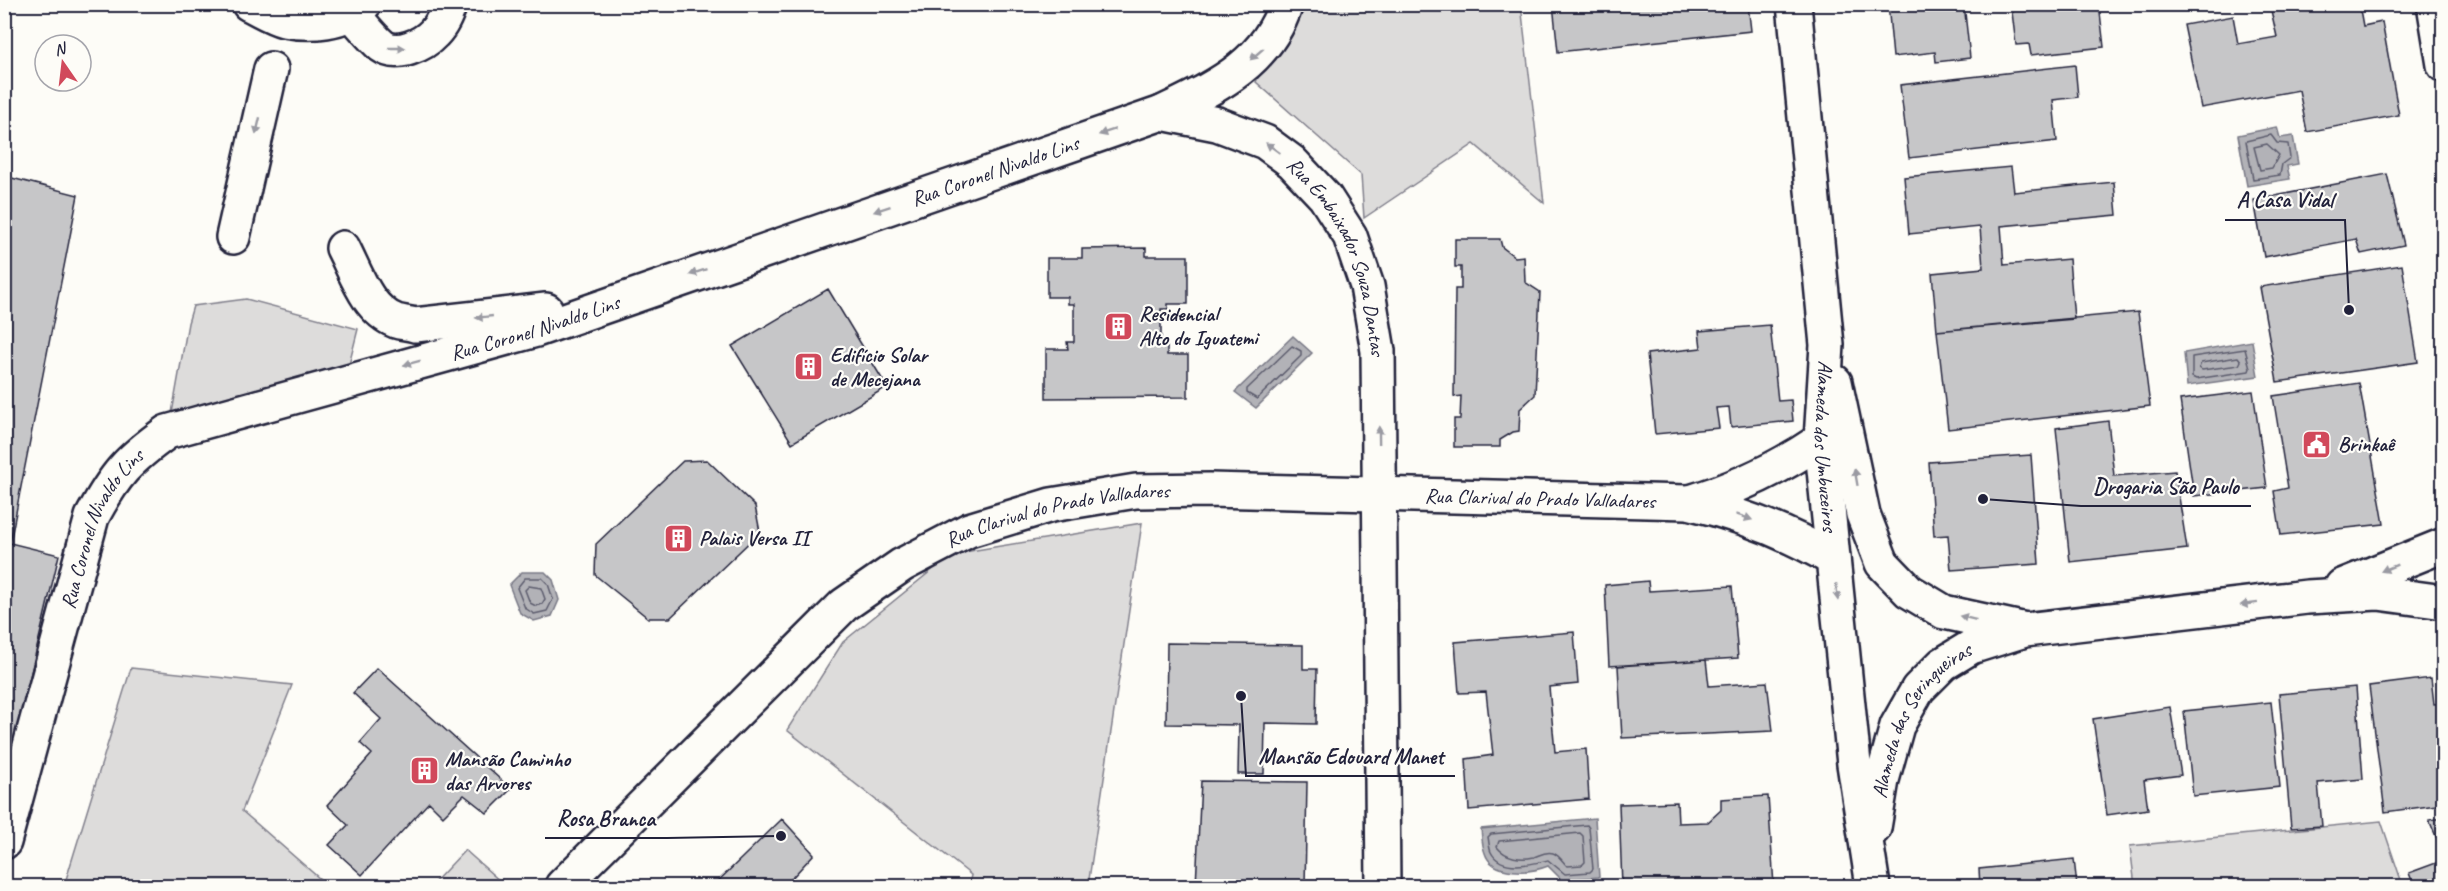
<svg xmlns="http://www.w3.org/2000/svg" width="2448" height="891" font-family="Caveat,sans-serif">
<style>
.green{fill:#dddcdb;stroke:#807f8b;stroke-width:1.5}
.water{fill:#b2b2b7;stroke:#787885;stroke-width:1.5}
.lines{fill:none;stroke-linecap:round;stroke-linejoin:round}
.shore{stroke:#5c5c6d;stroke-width:1.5}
.building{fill:#c6c6c8;stroke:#22223b;stroke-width:1.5}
.minor-casing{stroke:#22223b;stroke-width:38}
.minor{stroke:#fdfcf7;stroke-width:33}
.oneway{fill:#9a9aa2}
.labels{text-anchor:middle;stroke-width:4.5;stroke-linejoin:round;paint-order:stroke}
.street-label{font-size:21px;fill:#22223b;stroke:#fdfcf7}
.poi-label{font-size:21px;font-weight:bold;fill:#22223b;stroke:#fdfcf7;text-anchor:start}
.leader{fill:none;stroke:#22223b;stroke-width:2}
.callout-dot{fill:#22223b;stroke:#fdfcf7;stroke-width:2}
.callout-label{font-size:22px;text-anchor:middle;font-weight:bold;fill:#22223b;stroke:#fdfcf7;stroke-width:4.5;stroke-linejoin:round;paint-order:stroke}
</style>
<rect width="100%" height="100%" fill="#fdfcf7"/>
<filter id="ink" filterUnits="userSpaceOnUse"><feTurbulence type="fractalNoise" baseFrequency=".0167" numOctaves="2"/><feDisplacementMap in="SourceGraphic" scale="12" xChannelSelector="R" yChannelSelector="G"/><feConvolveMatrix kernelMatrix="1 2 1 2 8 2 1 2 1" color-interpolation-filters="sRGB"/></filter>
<g filter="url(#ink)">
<path class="green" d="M1291,5H1521L1544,203L1474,144L1364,218L1361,175L1256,82Z
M246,299L358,329L349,365L172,413L188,323L193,306Z
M1142,523L1088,886H969L971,875L787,730L843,642L952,554Z
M131,668L292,685L242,811L328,886H64Z
M2381,821L2403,886H2135L2130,846Z
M465,850L502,883L498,886H431Z"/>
<path class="water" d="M2277,127L2280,138L2293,136L2298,164L2287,166L2290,179L2247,186L2238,135Z
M1293,336L1312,353L1256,408L1235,392Z
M2252,341L2258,376L2187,386L2184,353Z
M522,572H545L553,580L559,600L552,616L534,621L520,613L509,585Z
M1595,818L1599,877L1562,880L1548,866C1531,873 1492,876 1485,853C1482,846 1482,837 1481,829Z"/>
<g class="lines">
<path class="shore" d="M2271,135L2277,143L2288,144L2290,158L2282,164L2280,175L2253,179L2246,141Z
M2267,144L2279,155L2272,168L2260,170L2254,147Z
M1292,346L1301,351V356L1257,399L1247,393V389Z
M2245,349L2250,368L2249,371L2196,379L2192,377V357Z
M2238,357L2241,361L2239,365L2202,370L2199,368L2201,363Z
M525,578H542L548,584L553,599L547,611L534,614L525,608L517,588Z
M529,586L541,588L545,599L542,604L536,606L530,603L525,590Z
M1587,825L1589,828L1593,869L1590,872L1565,874L1548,860C1532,864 1501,872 1491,852C1489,848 1489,841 1488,837L1491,834Z
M1580,833L1583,836L1585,862L1582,865L1567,866C1563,862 1559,855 1553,853C1545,851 1540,855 1534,857C1521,860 1506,858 1497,847L1499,841Z"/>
</g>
<path class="building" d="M1553,4H1748L1751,31L1558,52Z
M1888,4H1964L1970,58L1936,62L1935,52L1893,57Z
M2011,4H2099L2104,47L2031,55L2029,44L2016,45Z
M2279,4H2359L2363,26L2382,22L2399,115L2307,132L2299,90L2201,108L2184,25L2233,16L2238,44L2277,37L2270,6Z
M2075,65L2078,97L2053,100L2057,141L1909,158L1900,85Z
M2011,167L2014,192L2114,182L2117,215L2001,226L2004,265L2069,259L2074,319L1937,331L1932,273L1983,268L1980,227L1909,234L1904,177Z
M2387,174L2404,245L2361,254L2356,239L2264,257L2254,200Z
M4,176L78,195L10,543L59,555L4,786Z
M1455,239H1500L1502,247L1515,257L1524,256L1525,282L1540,292L1535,395L1520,409L1519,431L1513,432L1500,440V447H1454V419H1460L1461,396L1454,397L1455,289H1461V267H1455Z
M1146,248V256H1188V304H1168V309H1161V347H1167V355H1188V397L1046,398V349H1068L1067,342H1074V304H1068V297H1047V258H1082V249Z
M2402,265L2418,362L2277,382L2260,287Z
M828,289L887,387L792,443L732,346Z
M2138,312L2150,406L1948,429L1937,331Z
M1770,325L1778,401L1791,400L1793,421L1731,427L1729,407L1716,408L1719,428L1655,434L1647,354L1701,348L1699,331Z
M2359,383L2384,524L2281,535L2274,491L2288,488L2273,396Z
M2253,391L2267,488L2194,496L2180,400Z
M2108,421L2114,476L2175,471L2187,549L2070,562L2056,428Z
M2031,455L2039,564L1951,570L1948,535L1934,536L1929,462Z
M707,460L755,506L760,532L670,618H648L595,575L596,544L683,461Z
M1648,581L1649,591L1732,586L1738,658L1609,666L1605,585Z
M1574,632L1578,684L1549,687L1555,752L1586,749L1589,799L1469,810L1466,759L1493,755L1486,692L1459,693L1455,642Z
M1167,643L1303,645V669H1317L1316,724L1265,723L1264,774H1238L1239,725L1166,724Z
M1706,660L1709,686L1767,682L1773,731L1622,738L1618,666Z
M377,668L511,789L487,813L464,795L443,816L429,802L362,875L329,845L348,825L327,805L372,754L360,743L381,719L353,693Z
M2431,678L2434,704L2444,703V804L2385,812L2369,686Z
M2356,687L2363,779L2318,783L2322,826L2291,828L2279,694Z
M2271,702L2280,787L2193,796L2184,711Z
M2170,707L2181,775L2144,780L2148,809L2107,815L2093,719Z
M1201,781L1307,782L1305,886H1196Z
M1768,796L1774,886H1622L1619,804L1677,802L1678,823L1708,822L1721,810V799Z
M2444,818V855L2429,820Z
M782,819L814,854L791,879L799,886H713Z
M2074,859L2077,886H1980L1979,869Z
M2444,860V886H2414L2409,873Z"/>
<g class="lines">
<defs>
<g id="minor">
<path d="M249,4C260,9 272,17 284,20C311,25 343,23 364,4"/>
<path id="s1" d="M1794,4L1827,345L1821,440L1854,764L1873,886"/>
<path d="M2434,4L2444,65"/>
<path d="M353,15C362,24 371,37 382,46C397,57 423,45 434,33C442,25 446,15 450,4"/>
<path id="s2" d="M1162,113L1217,124L1265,142L1292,162L1325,197L1350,236L1367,286L1378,351L1383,886"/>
<path d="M233,237L271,69"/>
<path d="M343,248C356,273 367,310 396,321C402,323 409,323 415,325L546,310"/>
<path d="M1835,382L1863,514L1882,563L1909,591L1944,612L2022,629"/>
<path d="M1690,502C1738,488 1780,468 1821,440"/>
<path d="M2342,586L2444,545"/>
<path id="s3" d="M1874,828L1882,780L1897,726L1918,689L1943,664L1971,647L2025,630L2307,597L2378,593L2444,602"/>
<path id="s4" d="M4,842L92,517C115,474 128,460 167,432L536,330L1162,113C1215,87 1266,65 1286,4"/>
<path id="s5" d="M562,886L844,605L902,565L969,530L1051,505L1136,491L1209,490L1688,502C1740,514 1787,532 1833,559"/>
</g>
</defs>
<use href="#minor" class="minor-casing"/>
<use href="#minor" class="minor"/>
</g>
<defs><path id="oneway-solid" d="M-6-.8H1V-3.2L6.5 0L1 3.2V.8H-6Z" transform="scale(1.5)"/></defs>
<g class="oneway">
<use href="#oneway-solid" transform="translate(397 48)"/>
<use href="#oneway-solid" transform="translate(1257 54) rotate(139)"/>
<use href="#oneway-solid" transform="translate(258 126) rotate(103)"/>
<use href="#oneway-solid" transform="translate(1107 132) rotate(161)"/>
<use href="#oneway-solid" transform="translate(1273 148) rotate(-144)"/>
<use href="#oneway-solid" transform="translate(882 209) rotate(161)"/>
<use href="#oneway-solid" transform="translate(698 272) rotate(161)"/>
<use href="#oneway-solid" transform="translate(484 317) rotate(174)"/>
<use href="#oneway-solid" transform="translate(412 363) rotate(165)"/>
<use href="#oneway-solid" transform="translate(1379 435) rotate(-91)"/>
<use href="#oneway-solid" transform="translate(1856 477) rotate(-100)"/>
<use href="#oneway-solid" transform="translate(1744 517) rotate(19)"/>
<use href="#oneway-solid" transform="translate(2389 568) rotate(158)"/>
<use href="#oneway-solid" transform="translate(1837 592) rotate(84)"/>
<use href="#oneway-solid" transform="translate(2249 604) rotate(173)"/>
<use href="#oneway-solid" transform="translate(1968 618) rotate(-166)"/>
</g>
</g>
<defs>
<symbol id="building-square" viewBox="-11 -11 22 22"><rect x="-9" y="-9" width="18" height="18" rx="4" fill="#d1495b" stroke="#fdfcf7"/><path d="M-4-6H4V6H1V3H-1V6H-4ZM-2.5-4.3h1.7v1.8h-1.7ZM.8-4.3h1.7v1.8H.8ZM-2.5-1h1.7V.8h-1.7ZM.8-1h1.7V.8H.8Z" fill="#fff"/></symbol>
<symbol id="civic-square" viewBox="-11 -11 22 22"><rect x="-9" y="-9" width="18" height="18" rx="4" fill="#d1495b" stroke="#fdfcf7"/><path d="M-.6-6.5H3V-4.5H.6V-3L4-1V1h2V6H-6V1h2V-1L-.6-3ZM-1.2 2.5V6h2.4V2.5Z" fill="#fff"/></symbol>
</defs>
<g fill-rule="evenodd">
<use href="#building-square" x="1102" y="310" width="33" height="33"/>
<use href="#building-square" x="792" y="350" width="33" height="33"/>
<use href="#civic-square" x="2300" y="428" width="33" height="33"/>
<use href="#building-square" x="662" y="522" width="33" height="33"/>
<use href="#building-square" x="408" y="754" width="33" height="33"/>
</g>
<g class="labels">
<g class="street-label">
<text dy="7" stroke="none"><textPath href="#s4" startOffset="1320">Rua Coronel Nivaldo Lins</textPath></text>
<text dy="7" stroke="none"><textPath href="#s2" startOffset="249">Rua Embaixador Souza Dantas</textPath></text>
<text dy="7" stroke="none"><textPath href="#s4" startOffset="834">Rua Coronel Nivaldo Lins</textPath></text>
<text dy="7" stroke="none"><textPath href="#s1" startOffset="444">Alameda dos Umbuzeiros</textPath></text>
<text dy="7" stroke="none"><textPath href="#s5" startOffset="1120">Rua Clarival do Prado Valladares</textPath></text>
<text dy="7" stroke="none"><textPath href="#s5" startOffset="634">Rua Clarival do Prado Valladares</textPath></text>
<text dy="7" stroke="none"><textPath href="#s4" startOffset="330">Rua Coronel Nivaldo Lins</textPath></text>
<text dy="7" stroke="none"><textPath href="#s3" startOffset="122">Alameda das Seringueiras</textPath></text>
</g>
<g class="poi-label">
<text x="1139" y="321">Residencial<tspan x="1139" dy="24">Alto do Iguatemi</tspan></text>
<text x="830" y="362">Edifício Solar<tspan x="830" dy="24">de Mecejana</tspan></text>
<text x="2338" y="451">Brinkaê</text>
<text x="699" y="545">Palais Versa II</text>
<text x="445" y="766">Mansão Caminho<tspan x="445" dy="24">das Arvores</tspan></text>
</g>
</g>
<path class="leader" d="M2349 310L2345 220H2225M1983 499L2081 506H2251M1241 696L1246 776H1455M781 836L667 838H545"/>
<g class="callout-dot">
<circle cx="2349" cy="310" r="6"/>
<circle cx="1983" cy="499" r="6"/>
<circle cx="1241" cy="696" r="6"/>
<circle cx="781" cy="836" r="6"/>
</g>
<g class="callout-label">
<text x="2285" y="207">A Casa Vidal</text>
<text x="2166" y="494">Drogaria São Paulo</text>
<text x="1351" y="764">Mansão Edouard Manet</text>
<text x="606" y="826">Rosa Branca</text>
</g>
<rect width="2448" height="891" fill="none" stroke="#fdfcf7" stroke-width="24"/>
<rect x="12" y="12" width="2424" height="867" fill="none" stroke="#22223b" stroke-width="2" filter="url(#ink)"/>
<g transform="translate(63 63) rotate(346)"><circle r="28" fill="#fdfcf7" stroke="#a5a5ac" stroke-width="1.5"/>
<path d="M0-4.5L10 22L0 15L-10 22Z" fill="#d1495b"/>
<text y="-9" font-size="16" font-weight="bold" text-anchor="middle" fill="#22223b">N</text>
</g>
</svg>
